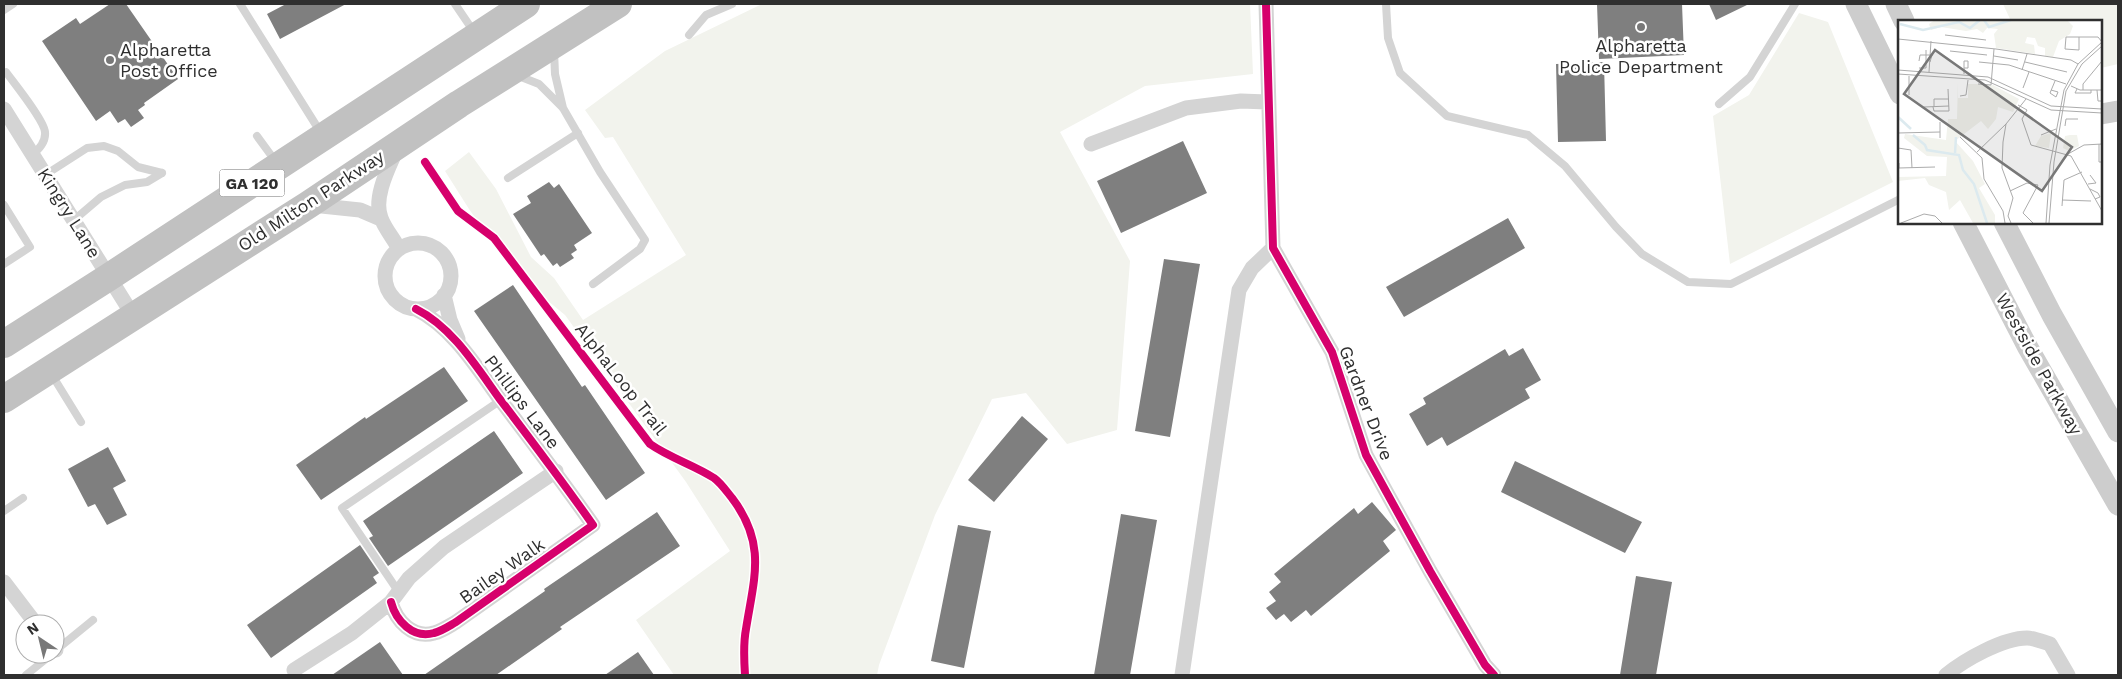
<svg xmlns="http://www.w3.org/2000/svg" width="2122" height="679" font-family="'Work Sans',sans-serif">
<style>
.green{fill:#f2f3ed}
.building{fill:#7f7f7f}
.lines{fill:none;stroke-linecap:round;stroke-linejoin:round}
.lane{stroke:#d4d4d4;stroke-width:8}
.street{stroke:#d4d4d4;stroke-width:15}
.secondary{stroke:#cdcdcd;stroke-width:21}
.highway{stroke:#c1c1c1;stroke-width:28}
.cycleway-casing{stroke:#fff;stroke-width:11}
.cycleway{stroke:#d6006c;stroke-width:8}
.poi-dot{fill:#787878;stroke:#fff;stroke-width:2}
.labels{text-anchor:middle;stroke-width:5;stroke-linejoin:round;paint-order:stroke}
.shield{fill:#fff;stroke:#6d6d6d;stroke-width:1}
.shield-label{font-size:16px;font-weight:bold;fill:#2f2f2f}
.poi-label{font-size:18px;fill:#2f2f2f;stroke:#fff}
.street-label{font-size:18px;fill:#2f2f2f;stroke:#fff}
.inset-river{fill:none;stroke:#dceaef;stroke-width:2.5}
.inset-road{fill:none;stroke:#acacac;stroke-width:1}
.view{fill:#787878;fill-opacity:0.15;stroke:#787878;stroke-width:2.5}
.inset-edge{fill:none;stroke:#2f2f2f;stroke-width:2.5}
</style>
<rect width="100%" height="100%" fill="#fff"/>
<path class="green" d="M762,4H1250L1253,74L1145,86L1060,132L1130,261L1117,430L1067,444L1026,393L992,399L935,515L879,665L877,675H674L636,620L730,551L686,482L565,315L514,273L469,209L445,171L469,152L496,189L531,257L554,278L583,320L686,255L613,137L605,138L585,110L665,51Z
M2003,4H2118V64L2101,68V21H2011Z
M1799,13L1828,22L1893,182L1730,264L1713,116L1749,95Z"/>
<path class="building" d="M110,4H126L178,79L144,103L145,105L138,110L144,118L131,127L125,119L118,123L110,111L96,121L42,41L76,18L80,24Z
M286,4H346L280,39L267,14Z
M1597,4H1682L1684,55L1599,59Z
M1709,4H1749L1716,20Z
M1604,62L1606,141L1558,142L1556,64Z
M1183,141L1207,193L1121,233L1097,181Z
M549,182L554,188L559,184L592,233L574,245L577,250L571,254L574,258L560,267L557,263L553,266L544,254L541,256L513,214L531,203L527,196Z
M1508,218L1525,248L1404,317L1386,287Z
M1164,259L1200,264L1170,437L1135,431Z
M513,285L582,387L585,385L645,473L606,500L474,311Z
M1523,348L1541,380L1525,389L1530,398L1447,446L1442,437L1427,446L1409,414L1426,404L1423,398L1505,349L1509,356Z
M444,367L468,401L321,500L296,465L365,417L366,419Z
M1022,416L1048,439L994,502L968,480Z
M494,431L523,473L388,566L369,538L373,536L363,521Z
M108,447L126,481L113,488L127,515L107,525L95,504L88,507L68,469Z
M1515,461L1642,522L1625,553L1501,492Z
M1372,502L1396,530L1383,541L1390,551L1311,616L1306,610L1291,622L1284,614L1276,620L1266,608L1276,601L1269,592L1281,582L1274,574L1354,508L1358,514Z
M657,512L680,546L560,627L562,629L496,675H424L545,591L544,589Z
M1121,514L1157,520L1130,675H1094Z
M958,525L991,531L964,668L931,661Z
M360,545L379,573L373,577L377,583L271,658L247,625Z
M1636,576L1672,582L1656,675H1620Z
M380,642L403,675H332Z
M638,652L654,675H605Z"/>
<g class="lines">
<path class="lane" d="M240,4L321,133
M455,4L474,32
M1386,4L1388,38L1400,73L1447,116L1528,135L1565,166L1616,227L1642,254L1688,282L1731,284L1900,199
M4,10L13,4
M689,35L706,15L732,4
M554,51L555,74L563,108
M4,73L6,72C14,83 44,120 45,132C46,142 39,149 32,155
M516,75L539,84L563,108L600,172L645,240L640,249L593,284
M1719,104L1750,77L1795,4
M257,136L276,162
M45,175L87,148L104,146L118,151L138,167L162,173
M508,178L578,133
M4,205L30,247L4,264
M74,220L101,197L125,185L147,182L162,173
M52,375L81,422
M4,511L23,498
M398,591L342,508L501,400
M55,651L93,620
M26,675L52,654"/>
<path class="street" d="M1266,4L1273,248L1332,352L1366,455L1430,571L1485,665L1494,675
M4,109L134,317
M1091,144L1186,108L1241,101L1267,102
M396,151C388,169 373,198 381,218C385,229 394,239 399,249
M312,205L360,210L381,219
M385 276a33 33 0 1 1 66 0a33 33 0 1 1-66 0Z
M444,295L450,320L458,339
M4,582L36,624
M391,602C396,621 413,639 434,633C442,631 449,626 456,622L593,525C563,482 531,440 499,398C476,366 452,327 416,309
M55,649L56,650
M294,670L352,633L391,602L409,578L444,547L556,471
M1182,675L1239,290L1252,268L1273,248
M1946,675C1964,660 2003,638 2027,638C2034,638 2043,642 2050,644L2068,675"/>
<path class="secondary" d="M1856,4L1900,94
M1896,4L1904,21
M2101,114L2118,111
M1963,222L2027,346L2118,505
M2004,222L2052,315L2118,432"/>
<path class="highway" d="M4,344L109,277L526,4
M4,399L308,205L459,104L618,4"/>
<defs>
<path id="cycleway" d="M1266,4L1273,248L1332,352L1366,455L1430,571L1485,665L1494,675
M425,162L458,211L494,238L650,444C670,458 694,465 714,478C721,483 727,492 732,498C767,544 754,578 746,629C743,644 744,660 745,675
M391,602C396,621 413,639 434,633C442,631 449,626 456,622L593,525C563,482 531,440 499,398C476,366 452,327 416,309"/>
</defs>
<use href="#cycleway" class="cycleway-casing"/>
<use href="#cycleway" class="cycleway"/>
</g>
<g class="poi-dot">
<circle cx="1641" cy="27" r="5"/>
<circle cx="110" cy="60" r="5"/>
</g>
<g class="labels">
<rect class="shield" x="219.5" y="169.5" width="65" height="27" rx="4"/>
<g class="shield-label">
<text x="252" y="189">GA 120</text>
</g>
<g class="poi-label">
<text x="1641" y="52">Alpharetta<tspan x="1641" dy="21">Police Department</tspan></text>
<text x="120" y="56" text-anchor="start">Alpharetta<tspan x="120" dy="21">Post Office</tspan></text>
</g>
<g class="street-label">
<text transform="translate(311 201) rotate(-33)" y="6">Old Milton Parkway</text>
<text transform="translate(69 213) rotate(58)" y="6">Kingry Lane</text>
<text transform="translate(2039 364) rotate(61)" y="6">Westside Parkway</text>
<text transform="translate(621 379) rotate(52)" y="6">AlphaLoop Trail</text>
<text transform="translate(522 402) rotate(53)" y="6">Phillips Lane</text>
<text transform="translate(1366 403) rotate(69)" y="6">Gardner Drive</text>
<text transform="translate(502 571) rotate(-35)" y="6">Bailey Walk</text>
</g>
</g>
<g transform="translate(1898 20)">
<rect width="204" height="204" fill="#fff"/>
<path d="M37,0H169L175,6L172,14L161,21L155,37L147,36V28L140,26L137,18L129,17L127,23L136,25L137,34L98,28L96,14L100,9L89,8L85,13L79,9L68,11L43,7L33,10L31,4ZM60,61V78H70V64H78L95,65L121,79L115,92L100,87L98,99L90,109L83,101L57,121L75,141L87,164L81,168L97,195V203H75L62,180L51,190L48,172L31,165L27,158L0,161V157L48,156L49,137L29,136L6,118L7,114L48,120L50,99H59ZM153,113L151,128L137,126L143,116ZM172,115H179L181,126L171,131L165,128L167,116Z" fill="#f2f3ed"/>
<path class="inset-river" d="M86,0L91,7L113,0M2,4L25,10L61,2L72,8L82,0M0,97L13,109M15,115L27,125L29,130L61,135L65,150L76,164L89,203M57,133L58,117"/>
<path class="inset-road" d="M47,15L88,20M181,17V30L167,29L168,17H200L204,22M0,19L98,29L173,40L180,44M52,31L89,35M96,36L120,40M21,41L22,35H34L32,42M81,42L111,45L168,64M127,42L169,52M21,48H28V30M0,50L90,57L153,86L204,89M124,50L129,34M31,52L33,21M0,54L87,60L153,90L204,93M66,54V41H70V48H66M80,64L93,65L96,29M173,66L182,70H204M125,68L131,52M179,69L177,73H193V70M153,70L160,72L158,77L152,73L157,61M185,70V64L204,41M199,70L200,81H204M11,75V56M62,76L68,75L70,60M120,85L129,90L124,99L133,125L173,136L204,191M26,87L51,86M35,87L36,91H51L50,69M36,87V79H51M167,106L168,99H180M0,113L42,112M143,115L158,109M62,117L84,138L86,159L105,191L107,203M42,118V102M201,124V142H204M0,128L13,130L14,148M79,132L108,104M170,134L186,125L204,124M1,143V148L37,147M190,164L198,163L192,155M192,169L200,173L202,177L197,179M112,171L129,163L140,165L125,193L135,203M164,180L193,181M164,186L166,160L184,152M3,203L26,194L37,196L44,203M113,203L110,196L115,178L104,148L105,122L108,104L128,79M148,203L152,145L166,70L180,44L204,22M151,203L156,142L168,71L184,44L204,26"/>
<path class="view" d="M37,30L174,127L144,171L6,74Z"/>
<rect width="204" height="204" class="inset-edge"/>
</g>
<rect width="2122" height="679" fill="none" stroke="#2f2f2f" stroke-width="10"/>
<g transform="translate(40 639) rotate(325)"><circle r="24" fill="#ffffff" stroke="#acacac"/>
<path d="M0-4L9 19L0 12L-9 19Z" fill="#787878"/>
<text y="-8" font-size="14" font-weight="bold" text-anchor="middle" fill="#2f2f2f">N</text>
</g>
</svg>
